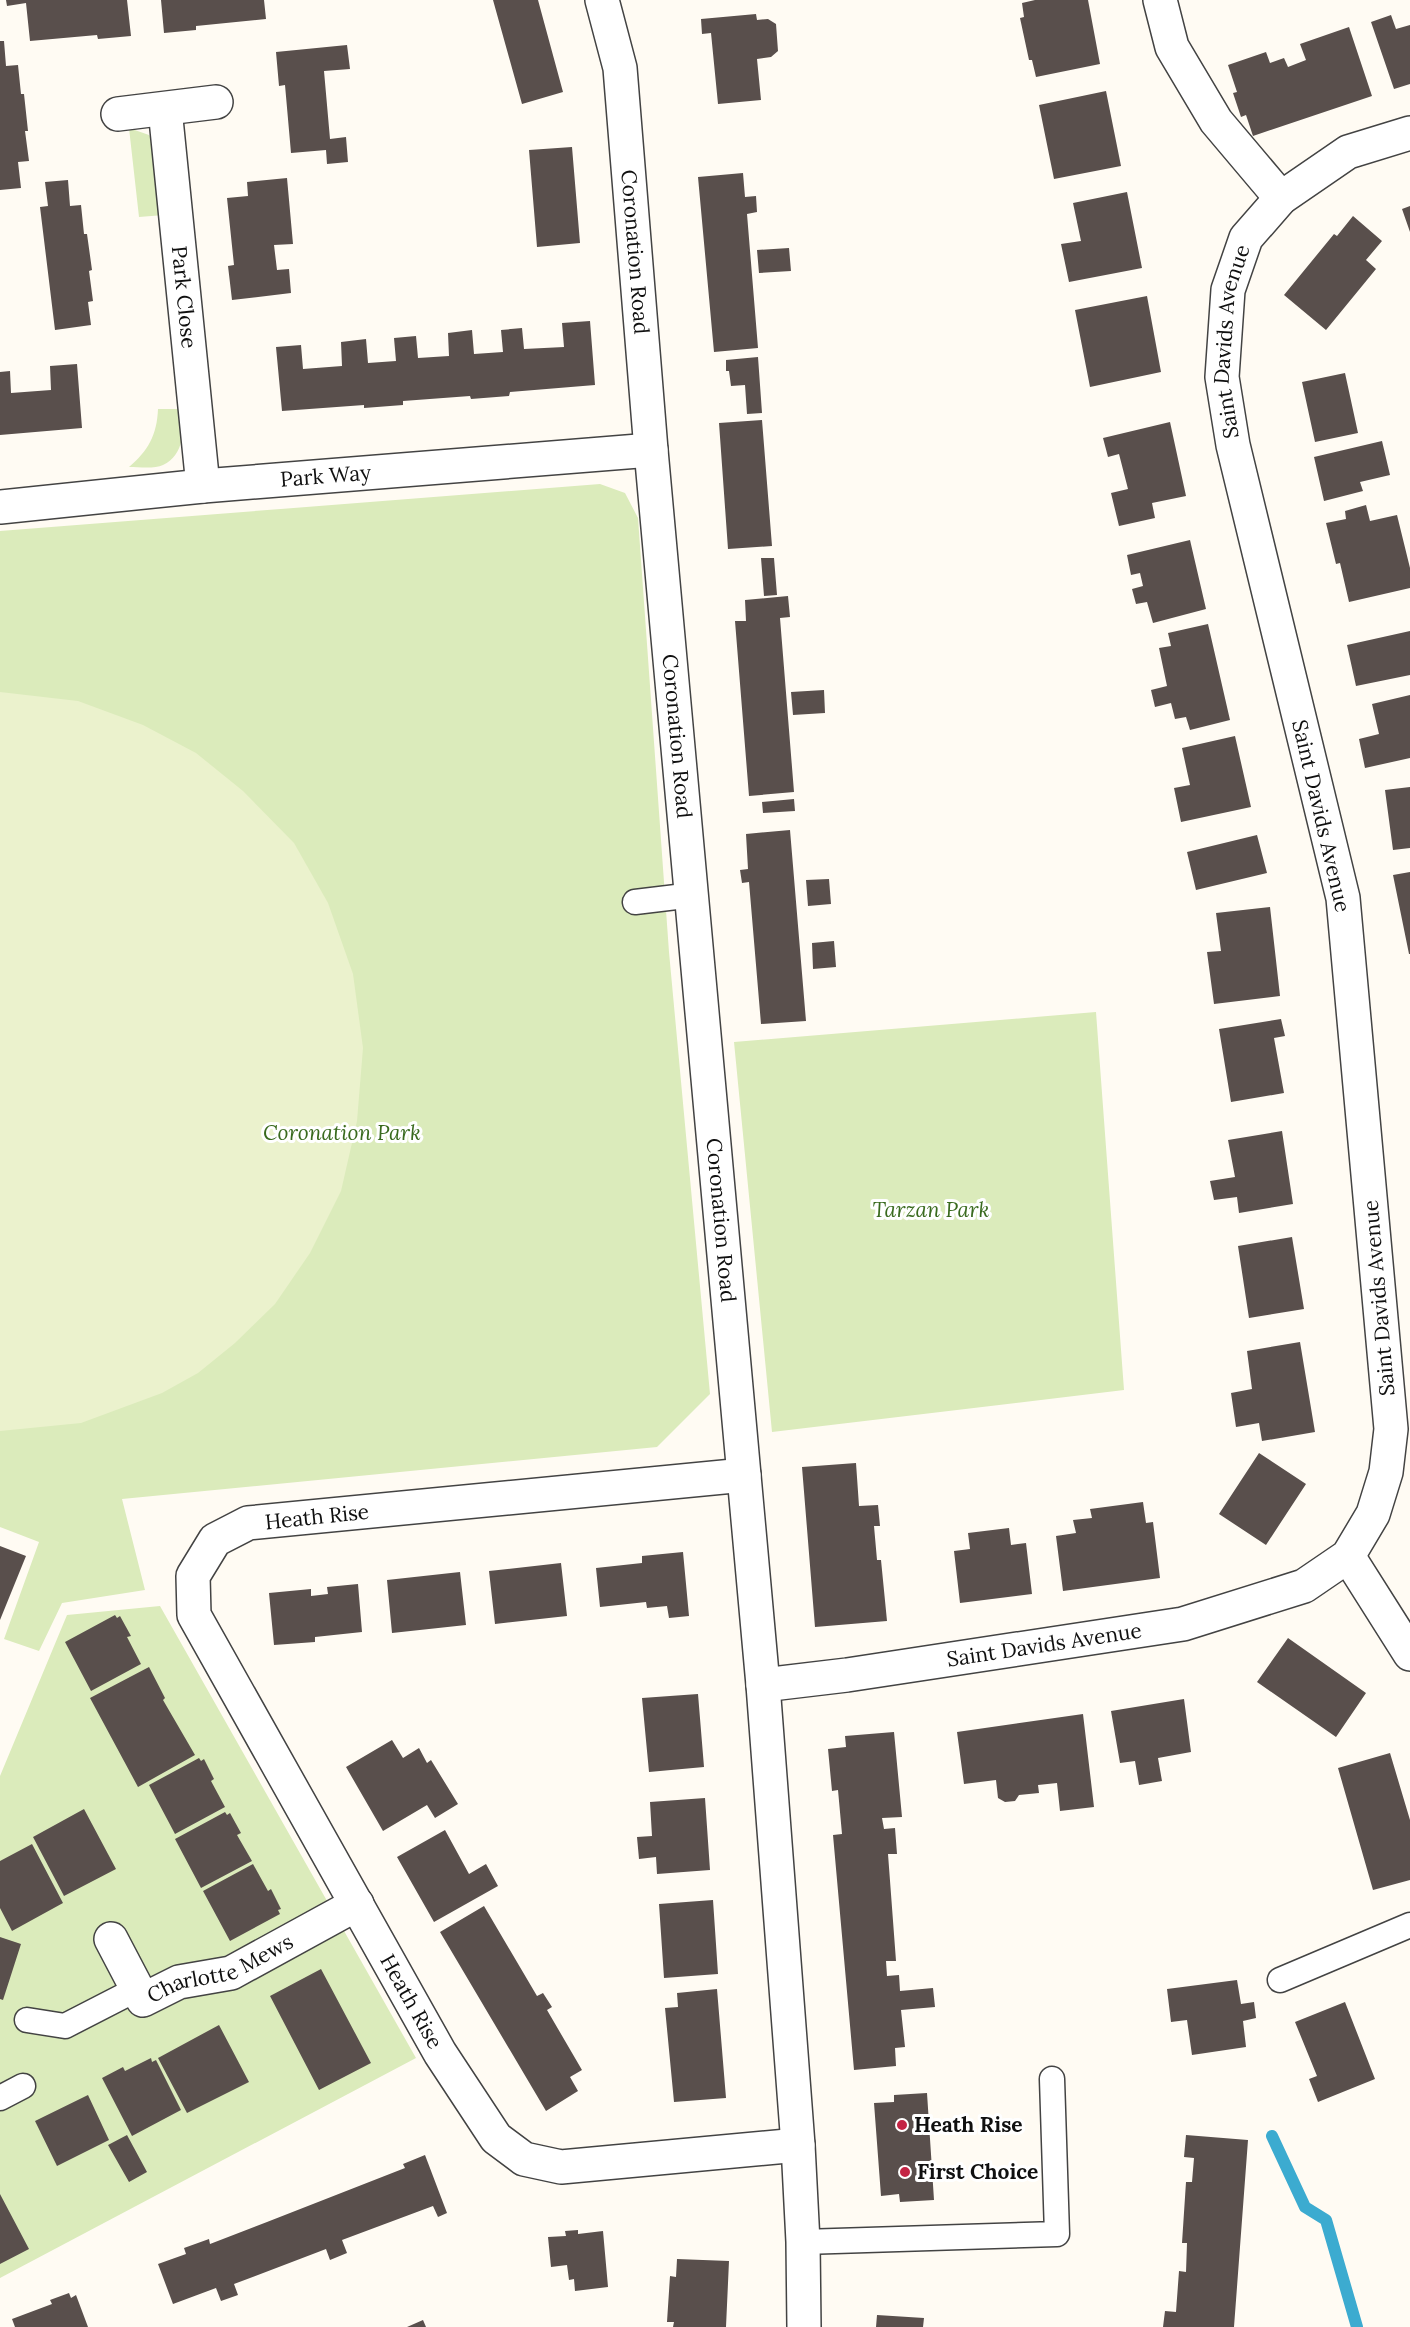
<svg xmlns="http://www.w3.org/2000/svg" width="1410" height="2327" font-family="Lora,serif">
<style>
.green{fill:#dbebbb}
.pitch{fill:#ebf2cd}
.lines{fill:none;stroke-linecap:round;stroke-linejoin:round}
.stream{stroke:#3cabd0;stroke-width:12}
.building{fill:#594f4c}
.service-casing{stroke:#434343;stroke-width:27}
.minor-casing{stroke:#434343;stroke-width:36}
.service{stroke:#fff;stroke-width:24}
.minor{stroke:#fff;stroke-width:33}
.poi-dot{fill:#c42444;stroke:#fff;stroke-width:2}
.labels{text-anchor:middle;stroke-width:6;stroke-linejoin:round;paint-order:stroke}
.street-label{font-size:21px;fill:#101010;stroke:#fff}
.park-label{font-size:21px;font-style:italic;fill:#396a1e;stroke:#fff}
.poi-label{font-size:21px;font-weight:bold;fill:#101010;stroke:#fff;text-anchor:start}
</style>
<rect width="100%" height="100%" fill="#fffbf3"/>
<path class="green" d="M129,128L149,135L154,142L164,215L139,217Z
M158,409H185C183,429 185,455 163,465C155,469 139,467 129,467C148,451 157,435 158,409Z
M600,484L625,493L638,518L669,952L710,1394L657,1447L122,1499L145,1590L62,1603L39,1651L4,1639L39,1542L0,1527V531Z
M1096,1012L1124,1390L772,1432L734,1042Z
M160,1606L416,2058L0,2278V1776L67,1615Z"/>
<path class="pitch" d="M0,692L78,701L143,725L196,753L243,791L294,843L328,903L353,974L363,1048L357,1121L341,1191L310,1253L275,1304L235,1343L198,1373L162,1393L81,1423L0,1431Z"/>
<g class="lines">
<path class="stream" d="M1272,2136L1305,2207L1326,2220L1357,2327"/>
</g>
<path class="building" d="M6,0H127L131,36L98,39L97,35L30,41L26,3L7,6Z
M161,0H264L266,19L196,26V30L164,33Z
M493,0H538L563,92L522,104Z
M1035,0H1088L1100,64L1036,77L1032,60H1029L1020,18L1024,17L1022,3Z
M756,14L757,20L768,19L776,24L778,51L771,57L757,59L761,100L718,104L711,33L702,34L701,19Z
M1391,15L1396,29L1410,25V84L1394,89L1371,22Z
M1349,27L1372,96L1253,136L1246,115L1241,117L1233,93L1237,92L1228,65L1266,52L1270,63L1284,58L1288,67L1306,60L1300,44Z
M0,41H4L6,66L18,65L21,94H24L28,131H25L29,161L18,162L21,188L0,190Z
M347,45L350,69L324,71L330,139L346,137L348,162L327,164L326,150L291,153L285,85L279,86L276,52Z
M1106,91L1121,166L1054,179L1039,105Z
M572,147L580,243L537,247L529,150Z
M743,173L745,197L756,196L757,212L747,214L758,348L714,352L698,177Z
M287,178L293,244L274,245L277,270L289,269L291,293L232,300L228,266L234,265L227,198L248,196L247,182Z
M68,180L70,206L81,205L84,234H87L92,270L89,271L93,301L88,302L91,325L55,330L40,207L48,206L45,182Z
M1127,192L1142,268L1069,282L1061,244L1081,241L1073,203Z
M1410,206V232L1402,209Z
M1353,216L1382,241L1366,260L1376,269L1326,330L1284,295L1334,234L1337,236Z
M789,248L791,271L759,273L757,250Z
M1147,296L1161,372L1090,387L1075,310Z
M590,321L595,385L510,392L509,396L471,399L470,396L403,401V405L364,408V405L282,411L276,347L301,345L303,369L342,366L341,342L366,339L368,363L396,361L394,338L416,336L418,358L449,356L448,333L472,330L474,354L503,352L501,330L522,328L524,349L564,347L562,323Z
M758,357L762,413L747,414L745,385L731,386L729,371H726V360Z
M77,364L82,428L0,435V372L10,371L11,393L51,390L50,366Z
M1345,373L1358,433L1315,442L1302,382Z
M762,420L772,546L728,549L719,423Z
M1170,422L1186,496L1152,503L1155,518L1119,526L1111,493L1128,489L1119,454L1108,457L1103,438Z
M1382,441L1390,475L1360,482L1363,491L1324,501L1314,457Z
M1366,505L1370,521L1397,515L1410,568V588L1349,602L1340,563L1336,564L1326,523L1346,519L1345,511Z
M1190,540L1206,609L1153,623L1147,602L1136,604L1132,589L1143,586L1140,573L1131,575L1127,555Z
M761,558H774L777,595L764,596Z
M788,596L790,617L780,618L794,792L749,796L735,621H746L745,600Z
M1208,624L1230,720L1190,730L1186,717L1175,719L1171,703L1155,707L1151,690L1167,686L1159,648L1171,646L1168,633Z
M1410,631V675L1356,686L1347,645Z
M824,690L825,713L793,715L791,692Z
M1410,695V758L1365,768L1359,739L1379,734L1372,704Z
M1235,736L1251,807L1181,822L1174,788L1190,785L1182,748Z
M1410,787V848L1393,850L1385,790Z
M794,799L795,811L763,813L762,802Z
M790,830L806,1021L761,1024L749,882L742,883L740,870L748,869L746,834Z
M1257,835L1267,873L1196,890L1187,852Z
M1410,872V954H1409L1393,875Z
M829,879L831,904L808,906L806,880Z
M1270,907L1280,996L1214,1004L1207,952L1221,951L1216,913Z
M834,941L836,967L813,969L812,943Z
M1281,1019L1285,1036L1274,1038L1284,1093L1231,1102L1219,1029Z
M1282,1131L1293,1204L1239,1213L1237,1197L1214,1200L1210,1181L1235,1177L1228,1140Z
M1292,1237L1304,1309L1249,1318L1238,1246Z
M1300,1342L1315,1432L1262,1441L1259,1423L1236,1427L1231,1393L1252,1389L1247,1351Z
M1259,1453L1306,1484L1266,1545L1219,1514Z
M856,1463L859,1506L878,1505L880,1526H874L877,1560H881L887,1621L815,1627L802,1467Z
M1143,1502L1146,1523L1153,1522L1160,1578L1063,1591L1056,1536L1076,1533L1073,1520L1092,1518L1090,1509Z
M1009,1528L1011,1545L1026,1543L1032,1594L960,1603L954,1551L970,1549L968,1533Z
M0,1546L26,1556L0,1620Z
M683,1552L689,1616L669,1618L667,1606L647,1608L646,1602L600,1607L596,1568L642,1563V1556Z
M561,1563L567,1616L495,1624L489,1571Z
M460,1572L466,1625L392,1633L387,1580Z
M358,1584L362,1632L315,1637V1642L274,1645L269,1593L311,1589V1596L328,1594L327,1587Z
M115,1615L117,1618L120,1616L131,1636L127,1637L141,1664L91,1691L65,1642Z
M1288,1638L1366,1693L1336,1737L1257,1682Z
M149,1667L165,1698L163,1700L195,1755L138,1787L90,1698Z
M698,1694L704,1767L649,1772L642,1698Z
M1184,1699L1191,1752L1158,1758L1162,1781L1139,1785L1135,1761L1120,1763L1111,1711Z
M1083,1714L1094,1807L1060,1811L1057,1783L1038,1785L1039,1793L1019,1795L1015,1801L1005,1802L998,1798L996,1780L964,1784L957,1732Z
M894,1732L902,1817L882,1818L884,1829L895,1828L897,1854H888L896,1961H886L887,1976L899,1975L900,1991L933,1988L935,2007L901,2010L905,2047L895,2048L896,2066L854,2070L833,1835L842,1834L838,1790L832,1791L828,1749L846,1747L845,1736Z
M392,1740L403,1758L419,1748L427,1763L431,1760L458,1804L435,1818L427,1805L383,1831L346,1767Z
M1390,1753L1410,1820V1880L1373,1890L1338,1768Z
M199,1758L201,1761L204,1759L214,1779L211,1781L225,1807L175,1834L149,1785Z
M705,1798L710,1870L657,1874L656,1857L639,1859L637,1837L652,1836L650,1802Z
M84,1809L116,1869L64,1896L33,1837Z
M225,1812L227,1815L230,1813L241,1833L237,1835L252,1861L201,1888L175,1839Z
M445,1830L469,1874L486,1864L498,1886L434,1922L397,1857Z
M32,1844L63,1903L12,1931L0,1908V1861Z
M253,1864L268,1891L271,1889L281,1909L278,1910L280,1914L230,1941L203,1891Z
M713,1900L718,1974L664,1978L659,1904Z
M484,1906L537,1996L543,1993L552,2007L547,2010L582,2070L570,2077L578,2091L546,2111L440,1932Z
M0,1937L21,1944L3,2000L0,1999Z
M321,1969L371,2063L319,2090L270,1996Z
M1237,1980L1241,2004L1254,2002L1256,2018L1243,2021L1246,2047L1192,2055L1187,2020L1171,2022L1167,1989Z
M717,1989L726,2098L674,2102L665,2008L678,2007L677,1993Z
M1345,2002L1375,2079L1318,2102L1309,2079L1317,2076L1295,2022Z
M219,2025L249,2082L187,2113L158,2058Z
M151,2058L152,2062L156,2060L181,2110L132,2136L102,2078L123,2067L125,2071Z
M927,2093L934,2200L900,2202L899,2194L881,2196L874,2103L894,2102V2095Z
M88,2095L109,2140L57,2166L35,2121Z
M127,2135L147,2172L129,2182L108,2145Z
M1186,2135L1248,2140L1234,2327H1163L1165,2311L1176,2312L1179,2271L1186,2272L1187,2243H1182L1186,2182H1192L1194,2158L1184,2157Z
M425,2155L447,2213L438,2217L433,2206L342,2240L347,2253L330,2260L326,2249L234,2284L238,2295L221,2301L216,2288L173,2304L158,2264L186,2254L184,2248L209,2239L210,2244L267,2222L405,2168L403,2164Z
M0,2194L29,2249L0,2264Z
M578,2230V2234L603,2231L608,2287L575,2291L574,2279L569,2280L567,2265L551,2267L548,2237L566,2236L565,2231Z
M677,2259L729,2261L726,2327H673L674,2322H667L670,2276L676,2277Z
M69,2293L71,2298L76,2295L88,2327H15L12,2319L52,2304L50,2300Z
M877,2315L924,2318L923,2327H876Z
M423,2320L426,2327H407Z"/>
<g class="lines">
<defs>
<path id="service" d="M635,902L693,895
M1280,1980L1410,1925
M27,2020L65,2026L137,1989
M0,2098L23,2086
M803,2242L1057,2234L1052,2079"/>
<g id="minor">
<path id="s1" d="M602,0L620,68L651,450L763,1685L798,2145L803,2242L804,2327"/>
<path d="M1160,0L1172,47L1216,121L1281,198"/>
<path id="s2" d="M165,109L203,486"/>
<path d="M118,114L216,102"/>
<path id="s3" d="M0,507L203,486L651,450"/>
<path id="s4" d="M744,1475L248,1523L215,1540L193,1576L194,1615L440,2053L496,2138L524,2159L561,2167L798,2145"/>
<path d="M1348,1556L1410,1654"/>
<path id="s5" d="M763,1685L847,1675L1183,1624L1304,1586L1348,1556L1373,1514L1386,1472L1391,1429L1343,898L1233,445L1222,377L1228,290L1246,238L1281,198L1348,152L1410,133"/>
<path id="s6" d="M111,1939L143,2000L179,1982L231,1973L357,1904"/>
</g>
</defs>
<use href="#service" class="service-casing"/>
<use href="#minor" class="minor-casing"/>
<use href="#service" class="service"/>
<use href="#minor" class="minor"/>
</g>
<g class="poi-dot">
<circle cx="902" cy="2125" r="6"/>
<circle cx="905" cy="2172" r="6"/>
</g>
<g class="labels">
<g class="street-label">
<text dy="7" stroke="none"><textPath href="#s1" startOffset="255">Coronation Road</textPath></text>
<text dy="7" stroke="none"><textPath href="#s2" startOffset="189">Park Close</textPath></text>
<text dy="7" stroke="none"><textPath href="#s5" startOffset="1845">Saint Davids Avenue</textPath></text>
<text dy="7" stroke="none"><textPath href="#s3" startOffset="327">Park Way</textPath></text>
<text dy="7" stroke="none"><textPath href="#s1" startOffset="741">Coronation Road</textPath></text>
<text transform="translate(1321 816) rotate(77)" y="7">Saint Davids Avenue</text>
<text dy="7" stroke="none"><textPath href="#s1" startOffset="1227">Coronation Road</textPath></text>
<text transform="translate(1379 1298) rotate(-95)" y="7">Saint Davids Avenue</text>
<text transform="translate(317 1517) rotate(-6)" y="7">Heath Rise</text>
<text dy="7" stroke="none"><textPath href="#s5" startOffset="284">Saint Davids Avenue</textPath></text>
<text dy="7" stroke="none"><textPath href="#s6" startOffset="153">Charlotte Mews</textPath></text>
<text dy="7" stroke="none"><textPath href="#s4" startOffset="1060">Heath Rise</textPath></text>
</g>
<g class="park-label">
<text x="342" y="1140">Coronation Park</text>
<text x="931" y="1217">Tarzan Park</text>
</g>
<g class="poi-label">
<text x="914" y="2132">Heath Rise</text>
<text x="917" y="2179">First Choice</text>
</g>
</g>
</svg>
